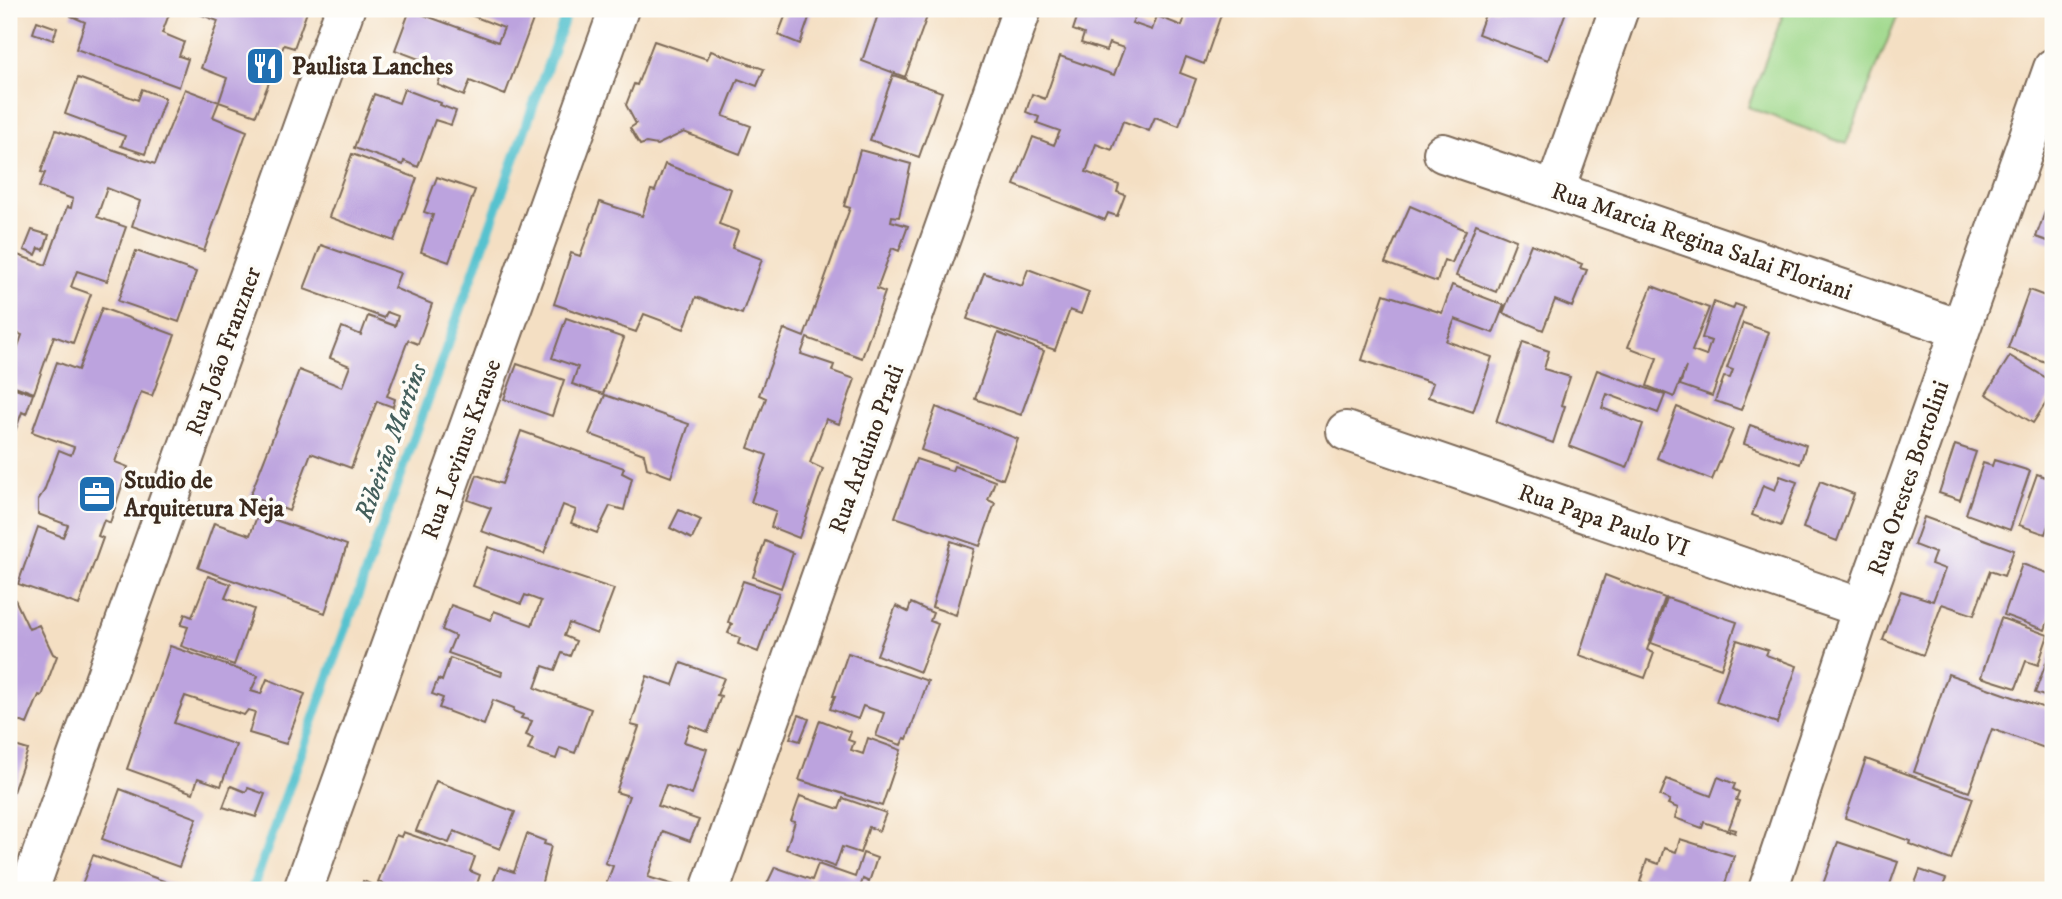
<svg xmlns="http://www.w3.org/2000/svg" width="2062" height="899" font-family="'IM FELL DW Pica',serif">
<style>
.green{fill:#9fd88b;stroke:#6d8154;stroke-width:2}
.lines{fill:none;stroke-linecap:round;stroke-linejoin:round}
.stream{stroke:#56c2cf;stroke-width:10}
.building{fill:#bca3de}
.minor-casing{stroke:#7c6958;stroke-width:42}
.minor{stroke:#fff;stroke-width:38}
.labels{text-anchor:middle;stroke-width:7;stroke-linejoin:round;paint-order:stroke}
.poi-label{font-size:24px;font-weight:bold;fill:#3b2a1e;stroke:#fdfcf7;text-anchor:start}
.street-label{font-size:24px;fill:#3b2a1e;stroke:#fdfcf7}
.water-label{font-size:26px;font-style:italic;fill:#445f5c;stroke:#fdfcf7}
</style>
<rect width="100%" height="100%" fill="#fdfcf7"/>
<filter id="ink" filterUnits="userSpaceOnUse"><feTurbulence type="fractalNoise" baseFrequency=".0143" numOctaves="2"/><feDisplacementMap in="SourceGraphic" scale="14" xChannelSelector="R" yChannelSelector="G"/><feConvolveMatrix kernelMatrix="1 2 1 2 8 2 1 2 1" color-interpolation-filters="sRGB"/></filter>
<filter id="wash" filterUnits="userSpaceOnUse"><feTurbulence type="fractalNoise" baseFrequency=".00686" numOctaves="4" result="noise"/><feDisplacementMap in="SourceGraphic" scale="28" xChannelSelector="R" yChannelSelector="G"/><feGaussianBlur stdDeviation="1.57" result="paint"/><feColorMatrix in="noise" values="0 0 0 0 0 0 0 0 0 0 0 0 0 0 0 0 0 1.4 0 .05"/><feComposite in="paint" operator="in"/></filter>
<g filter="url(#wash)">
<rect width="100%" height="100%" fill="#f4dfc3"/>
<path class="green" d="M1785,9H1900L1846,144L1748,107Z"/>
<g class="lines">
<path class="stream" d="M252,890L568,9"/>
</g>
<g id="blocks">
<path class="building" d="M75,9H171L162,33L184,42L179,56L188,59L179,87L76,49L85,22L71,16Z
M186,9H308L294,48L284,45L256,115L219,102L213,117L247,131L204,251L132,226L140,201L107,188L97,217L126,227L107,281L77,271L71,287L91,294L73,343L54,336L34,393L9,384V372L22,335L9,330V252L46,265L67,207L71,208L73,199L39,187L45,173L41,172L56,130L155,164L185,89L219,102L227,78L201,68L218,21Z
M455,9H537L505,95L470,81L464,96L438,85L443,68L395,50L410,10L498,42L504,28Z
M772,9H812L800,44L778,35L786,14Z
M880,9H922L929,11L905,77L862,61Z
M1080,9H1118L1136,15L1132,23L1152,30L1157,16L1182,26L1187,9H1223L1204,64L1186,57L1180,73L1196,79L1179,126L1155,117L1149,131L1123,121L1112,150L1096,144L1086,172L1119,185L1117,192L1125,195L1117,216L1108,213L1105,220L1014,185L1033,137L1054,145L1060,131L1037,123L1039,117L1026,112L1032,94L1045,99L1060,56L1114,75L1124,48L1109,43L1106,51L1081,43L1084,34L1073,30Z
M1136,9H1162L1159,17Z
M1487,9H1567L1548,60L1478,34Z
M37,21L57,28L53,40L33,33Z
M654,41L707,59L711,51L764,69L757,86L738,79L723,116L751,126L740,154L684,132L657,145L646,143L640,145L630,128L636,124L626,105L634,84L637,85Z
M893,75L942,92L919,157L870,140Z
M78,78L138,100L142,89L165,98L145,154L121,146L125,136L65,114Z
M404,89L441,103L440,105L456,111L451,125L435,120L418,167L404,161L403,165L354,148L374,94L399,103Z
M860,150L911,164L899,217L892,216L891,221L908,226L899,251L892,248L877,289L885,292L862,358L807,338L801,354L834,365L832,371L855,379L839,424L826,419L810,463L823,469L799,538L771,527L776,511L751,502L767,455L748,448L766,398L759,395L784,329L804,337L850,208L844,206Z
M352,154L417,178L394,241L329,217Z
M665,164L731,189L719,224L738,231L732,248L762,259L742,314L696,297L684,329L644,314L636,332L554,304L571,253L580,256L600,202L642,216L651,190L655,191Z
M437,177L475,190L449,262L421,252L433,215L424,212Z
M2053,190V243L2036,237Z
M1410,206L1466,230L1452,263L1444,260L1437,282L1385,263Z
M1476,224L1516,240L1496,292L1456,276Z
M32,230L49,235L44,250L39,248L36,255L24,250Z
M1531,244L1582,264L1580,268L1587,270L1572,307L1555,300L1543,330L1503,313Z
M321,245L400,273L394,288L432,304L418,344L408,340L387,396L395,399L393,407L377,401L351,468L311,453L289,511L250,496L299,370L342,387L350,366L330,358L342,327L361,335L368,316L395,326L398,316L387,312L384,318L304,289Z
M136,251L196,272L179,322L118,301Z
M1028,269L1089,292L1081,314L1070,310L1055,350L967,319L984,273L1022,286Z
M1452,285L1504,305L1493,333L1455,319L1446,341L1492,357L1473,412L1428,397L1433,383L1362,360L1384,294L1442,313Z
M1652,286L1709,308L1692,351L1706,356L1711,341L1702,338L1714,302L1733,309L1735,304L1744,307L1712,396L1680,385L1686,367L1674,397L1647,386L1657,358L1628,347Z
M2029,290L2053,299V365L2008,348Z
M102,308L175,335L152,396L141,392L115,462L128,467L110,523L104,520L98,536L103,538L79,605L18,584L38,527L63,537L68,525L38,514V500L44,491L59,450L71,455L74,447L32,432L57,362L78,370Z
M566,318L624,338L603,394L572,384L578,367L552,358Z
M1743,323L1769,332L1741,410L1715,401L1724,377L1730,378L1733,370L1727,368Z
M998,333L1044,351L1021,415L975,399Z
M1523,342L1549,351L1544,369L1570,377L1561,405L1565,406L1553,443L1496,422Z
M2010,356L2053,382V398L2050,397L2033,423L1986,394Z
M517,364L564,380L552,416L504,399Z
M1597,370L1665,395L1658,413L1607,394L1602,408L1643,424L1627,468L1569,446Z
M9,386L33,394L26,414L22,412L9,449Z
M605,395L689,424L671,477L647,468L644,454L589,434Z
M936,407L1018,439L1003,479L921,450Z
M1677,407L1733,430L1712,480L1657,458Z
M1750,425L1806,445L1800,464L1744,444Z
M521,431L624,468L622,473L632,478L624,510L610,506L597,533L571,523L576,510L563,505L544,553L481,531L491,508L468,500L477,475L502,484Z
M1955,445L1976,452L1960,500L1939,493Z
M916,459L952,471L954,466L995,481L988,500L995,503L980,546L895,517Z
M1994,460L2030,471L2010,530L1966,514L1983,463L1992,466Z
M2037,474L2053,480V511L2045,534L2019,525Z
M1780,476L1797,482L1781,526L1752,515L1763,485L1775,490Z
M1820,481L1854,494L1837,541L1803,528Z
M679,510L701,520L692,539L670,528Z
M258,514L347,545L325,613L198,568L214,523L250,535Z
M1924,517L2014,550L2004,576L1990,571L1974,615L1942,604L1923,655L1883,640L1901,591L1933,601L1945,569L1931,564L1935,553L1914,545Z
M765,541L793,553L781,588L753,577Z
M951,541L974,549L956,615L932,607Z
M488,547L614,589L597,634L569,623L564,636L576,641L570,656L562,653L555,670L543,666L535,688L591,709L575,753L560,748L556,759L528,750L533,738L526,735L532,721L521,718L523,715L513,711L514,708L493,700L484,725L439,708L443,698L432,694L438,679L442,681L450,658L501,676L502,672L448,653L455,636L442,630L451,605L491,620L494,611L532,625L541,601L525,595L521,604L473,586Z
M2022,564L2053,575V608L2045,630L2004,615Z
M1605,575L1665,598L1647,650L1654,653L1645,678L1579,655Z
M208,576L231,584L225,598L254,609L234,665L181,646L188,627L181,625L185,614L192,617Z
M743,581L779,593L758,652L738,644L740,638L728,633L732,624L728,622Z
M9,587L29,629L39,625L53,654L57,656L42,696L39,695L27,724L9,717Z
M1667,598L1737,622L1721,668L1651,643Z
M911,603L933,613L930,621L938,624L920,672L877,655L896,606L908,612Z
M2001,618L2048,635L2038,665L2026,661L2016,688L1981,677Z
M1737,640L1768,650L1766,655L1797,666L1777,723L1716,702Z
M2053,644V699L2035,693Z
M170,646L258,676L251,691L261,694L267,679L305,694L286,744L249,733L255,712L248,710L244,715L185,696L174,723L236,745L221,786L198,778L193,793L127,769Z
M848,653L928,681L907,739L904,738L901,745L876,736L884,713L863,706L858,719L830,709L835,696H833Z
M681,663L724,678L717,695L721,696L708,732L690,725L684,742L707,749L692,795L666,785L658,806L699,820L690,841L663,831L648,877L674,885L673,890H604L613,866L605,863L629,796L616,792L639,727L631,725L647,676L673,685Z
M1948,674L2053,711V751L1992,729L1969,792L1914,772Z
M799,715L809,719L800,741L790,738Z
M820,720L851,732L848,740L854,742L851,750L863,754L868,738L901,750L882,806L799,780Z
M15,746L28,750L9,803V757L11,758Z
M1866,759L1973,798L1951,860L1909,844L1910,841L1845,818Z
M1718,777L1735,784L1733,789L1739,792L1736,800L1739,801L1729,828L1736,830L1735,833L1704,822L1702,828L1675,818L1678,808L1668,804L1670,800L1660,796L1667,779L1711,796Z
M436,781L515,812L500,849L454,831L449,843L416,831Z
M231,786L246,792L248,788L265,794L256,817L223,807Z
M120,789L197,818L179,867L102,839Z
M800,796L839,809L843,798L886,813L879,831L869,827L860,853L842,847L835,867L786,849L795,822L791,821Z
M403,832L475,857L470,871L480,875L475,890H388L389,886L378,882L396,835L401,837Z
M527,834L545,841L544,844L551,846L540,890H509L492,885L499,867L514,872Z
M1680,839L1734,856L1723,890H1658L1659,888L1640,882L1647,860L1659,864L1664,848L1676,852Z
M1838,842L1898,862L1888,890H1821Z
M863,853L877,858L869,882L863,879L859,890H764L775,867L812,880L818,864L855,877Z
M93,855L188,890H80Z
M1920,870L1946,879L1941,890H1925L1914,886Z
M363,881L386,890H360Z"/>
</g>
</g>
<g filter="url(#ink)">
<use href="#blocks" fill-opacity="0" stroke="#7c6958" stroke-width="2"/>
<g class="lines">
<defs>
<path id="minor" d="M1443,153L1960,329
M1555,190L1619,9
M1346,431L1862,608
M29,890L345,9
M303,890L619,9
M710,890L1022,9
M1768,890L1862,608L2053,68"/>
</defs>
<use href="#minor" class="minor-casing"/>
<use href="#minor" class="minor"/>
</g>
</g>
<defs>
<symbol id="restaurant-square" viewBox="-11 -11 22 22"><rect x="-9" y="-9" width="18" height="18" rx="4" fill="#1f6fb2" stroke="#fdfcf7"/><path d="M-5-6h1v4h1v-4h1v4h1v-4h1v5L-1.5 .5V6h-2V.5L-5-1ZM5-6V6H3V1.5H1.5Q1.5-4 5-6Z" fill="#fff"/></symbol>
<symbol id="office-square" viewBox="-11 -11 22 22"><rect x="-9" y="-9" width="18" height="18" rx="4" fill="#1f6fb2" stroke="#fdfcf7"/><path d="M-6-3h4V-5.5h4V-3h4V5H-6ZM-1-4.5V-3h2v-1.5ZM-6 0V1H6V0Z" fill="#fff"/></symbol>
</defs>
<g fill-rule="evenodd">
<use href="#restaurant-square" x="243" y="44" width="44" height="44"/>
<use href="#office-square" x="75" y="472" width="44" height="44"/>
</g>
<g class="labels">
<g class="poi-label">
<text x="292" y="74">Paulista Lanches</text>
<text x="124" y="488">Studio de<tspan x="124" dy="28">Arquitetura Neja</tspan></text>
</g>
<g class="street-label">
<text transform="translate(1702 241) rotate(19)" y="8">Rua Marcia Regina Salai Floriani</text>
<text transform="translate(223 351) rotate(-70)" y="8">Rua João Franzner</text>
<text transform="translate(461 449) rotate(-70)" y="8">Rua Levinus Krause</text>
<text transform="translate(866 449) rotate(-70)" y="8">Rua Arduino Pradi</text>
<text transform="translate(1908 478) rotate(-71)" y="8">Rua Orestes Bortolini</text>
<text transform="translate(1604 520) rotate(19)" y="8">Rua Papa Paulo VI</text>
</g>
<g class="water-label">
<text transform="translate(390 442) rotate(-70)" y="9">Ribeirão Martins</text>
</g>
</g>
<rect width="2062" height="899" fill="none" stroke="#fdfcf7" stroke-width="35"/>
</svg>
